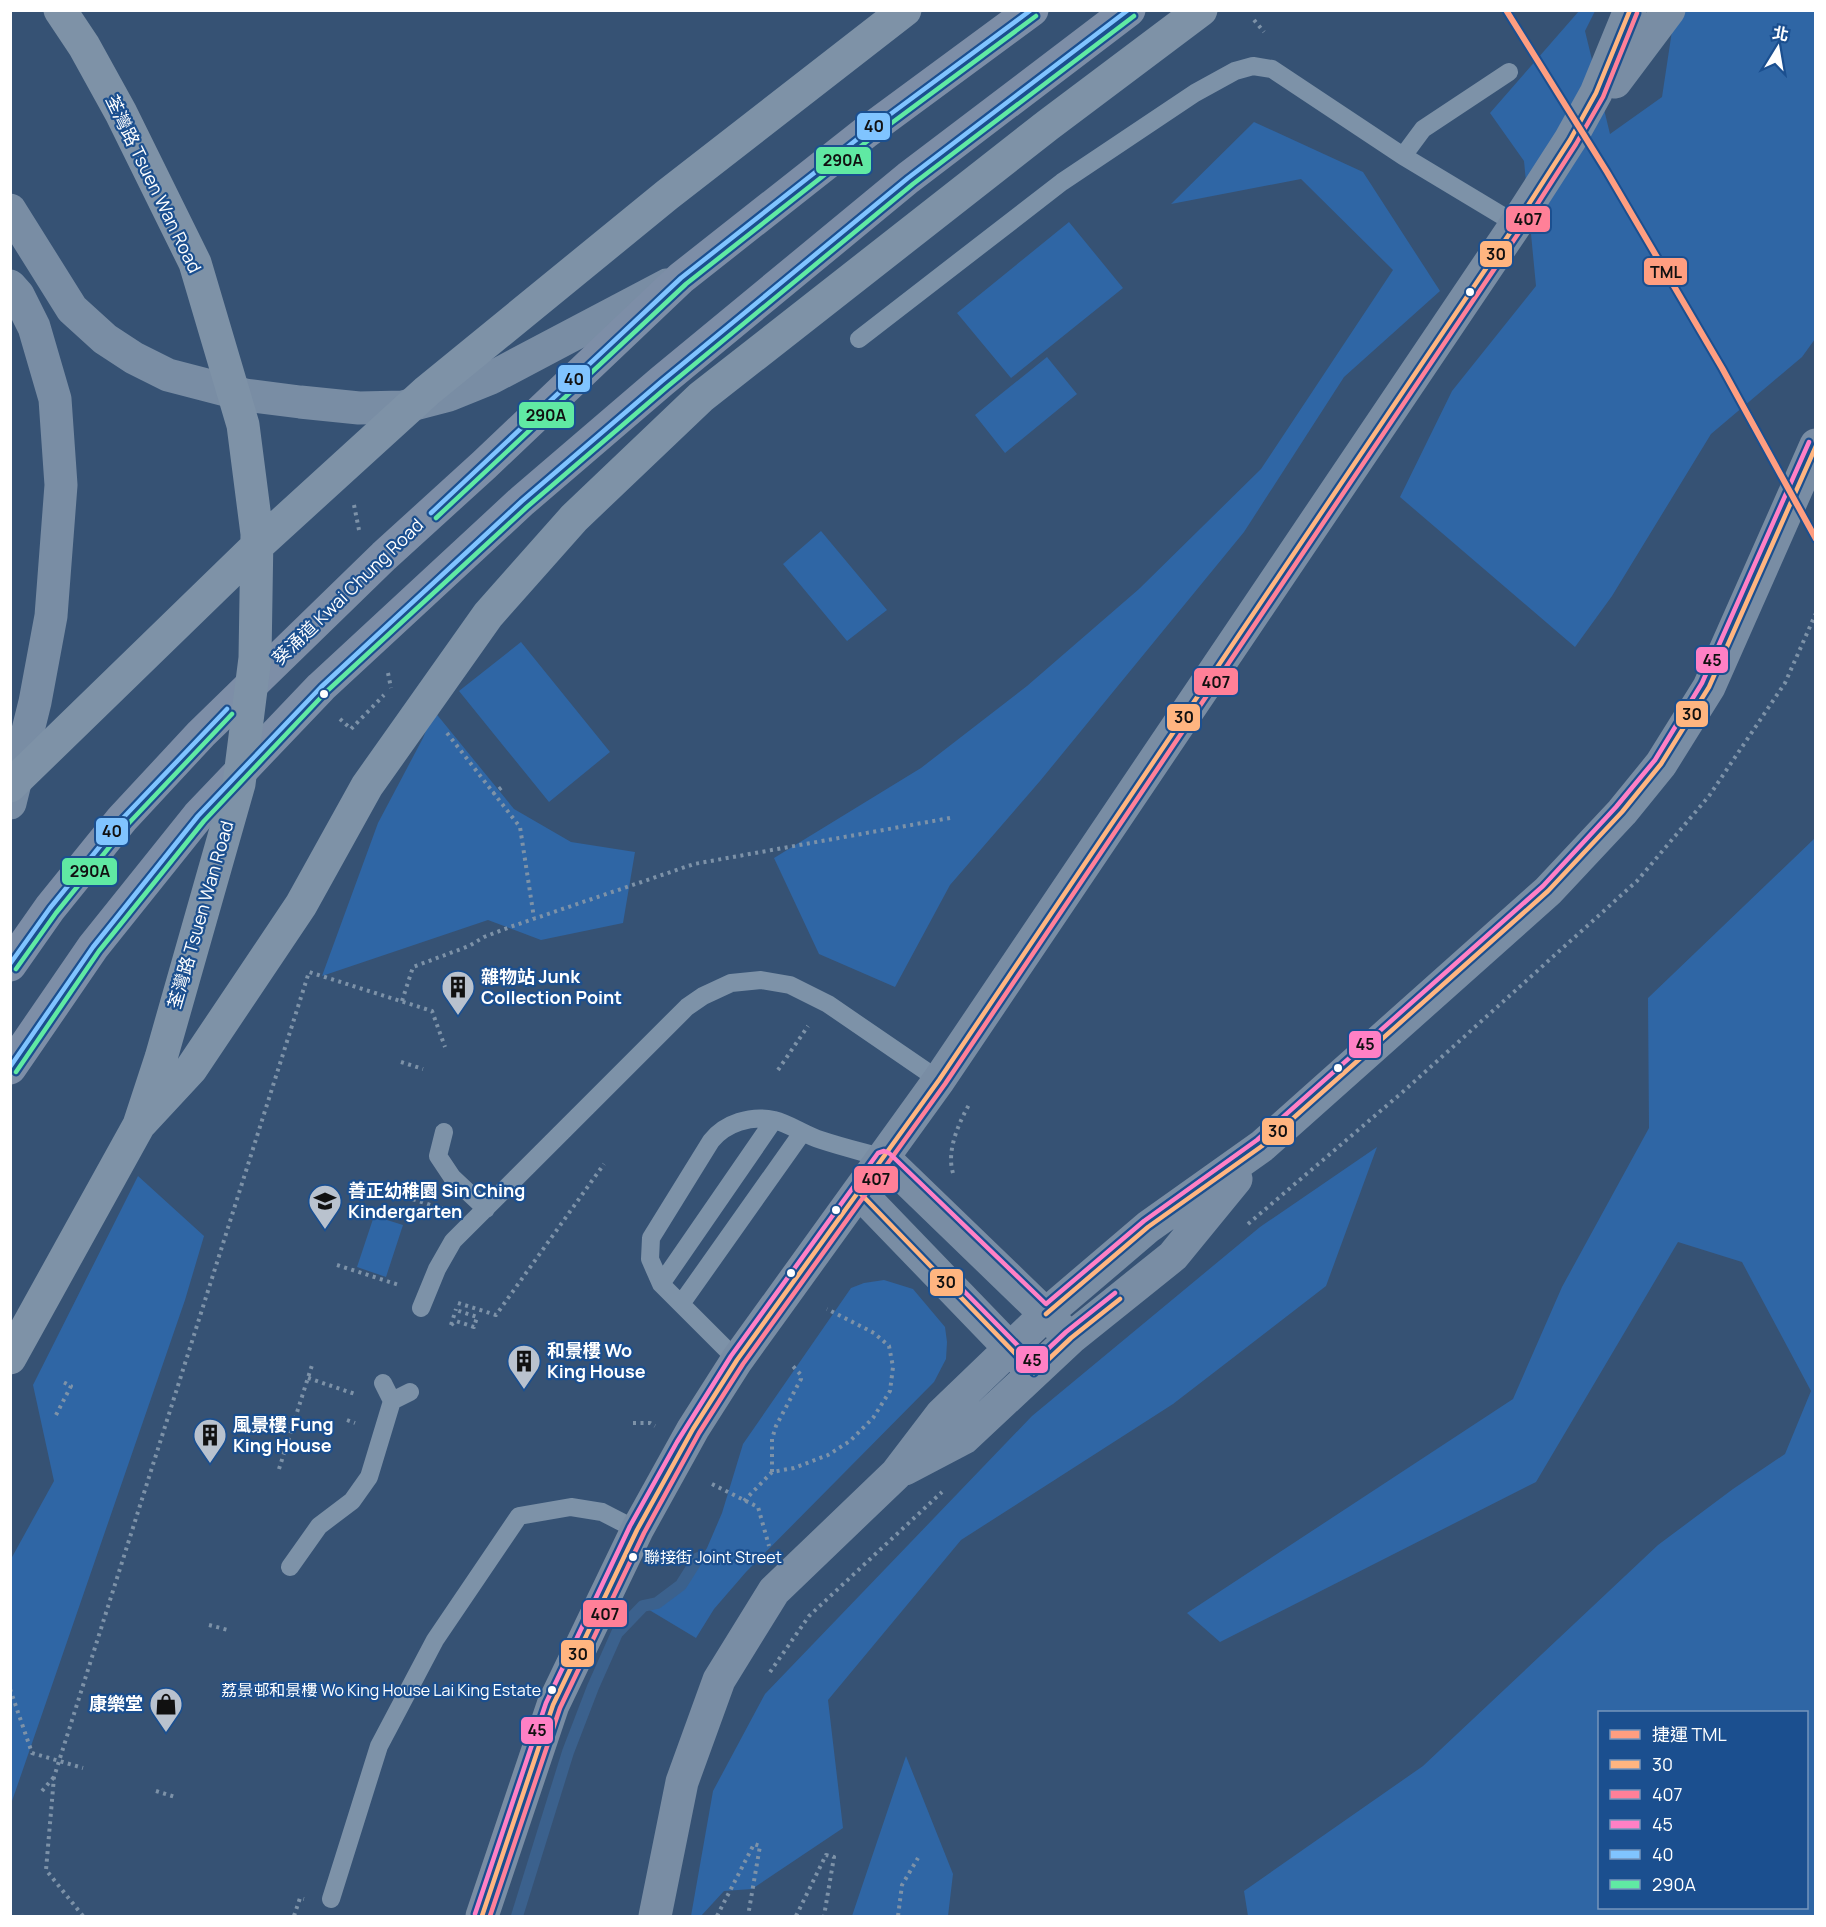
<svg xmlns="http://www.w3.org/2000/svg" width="1826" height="1927" font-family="Manrope,'Noto Sans TC',sans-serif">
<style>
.green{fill:#2f66a5;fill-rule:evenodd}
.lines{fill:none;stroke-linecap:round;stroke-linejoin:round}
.stream{stroke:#3b618d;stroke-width:12}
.path{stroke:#7d92a8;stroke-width:4;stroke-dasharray:3 4.5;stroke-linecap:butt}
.lane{stroke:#7d92a8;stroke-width:18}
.secondary{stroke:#798da4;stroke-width:33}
.primary{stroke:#7d8ea7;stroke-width:33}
.highway{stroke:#7e92a7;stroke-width:33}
.bus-1-casing{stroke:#1b4f8f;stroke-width:9}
.bus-2-casing{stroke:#1b4f8f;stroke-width:9}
.bus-3-casing{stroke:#1b4f8f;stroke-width:9}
.bus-4-casing{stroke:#1b4f8f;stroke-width:9}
.bus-5-casing{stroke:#1b4f8f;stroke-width:9}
.bus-1{stroke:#ffb580;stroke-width:4.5}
.bus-2{stroke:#ff8098;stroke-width:4.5}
.bus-3{stroke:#ff80c5;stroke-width:4.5}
.bus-4{stroke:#80c4ff;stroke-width:4.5}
.bus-5{stroke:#60e9a3;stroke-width:4.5}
.metro-1-casing{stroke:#1b4f8f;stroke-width:10}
.metro-1{stroke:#ff9e80;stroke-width:6}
.bus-dot{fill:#fff;stroke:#1b4f8f;stroke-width:2}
.labels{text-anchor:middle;stroke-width:4.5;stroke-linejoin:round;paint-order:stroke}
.bus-label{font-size:16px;fill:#fff;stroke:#1b4f8f;text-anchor:start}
.street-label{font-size:18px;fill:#fff;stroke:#1b4f8f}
.poi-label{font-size:18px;font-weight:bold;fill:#fff;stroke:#1b4f8f;text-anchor:start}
.line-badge{stroke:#1b4f8f;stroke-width:2}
.pale-badge-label{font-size:16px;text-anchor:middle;font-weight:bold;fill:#111}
</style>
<rect width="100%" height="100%" fill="#365274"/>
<path class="green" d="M1579,11H1595L1585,31L1610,134L1662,97L1675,11H1815V339L1802,357L1711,434L1612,596L1575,647L1400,497L1452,391L1536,286L1524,161L1490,113Z
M1254,122L1363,172L1440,291L1344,377L1244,532L1040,781L950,885L895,987L819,954L774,858L921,768L1027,686L1139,589L1261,469L1393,270L1301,179L1171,204Z
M1069,222L1123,288L1011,378L957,313Z
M1047,357L1077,394L1005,453L975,415Z
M821,531L887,610L847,641L783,564Z
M521,642L610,752L549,802L459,691Z
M434,711L514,809L571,842L635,852L623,923L541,940L488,920L322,976L378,823L423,738Z
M1815,838V1916H1248L1244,1891L1423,1766L1658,1545L1733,1489L1785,1454L1811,1391L1742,1262L1678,1242L1536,1482L1220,1642L1187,1613L1513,1399L1562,1287L1649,1128L1648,998ZM1600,1712H1806V1908H1600Z
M1377,1147L1326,1286L1173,1404L961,1540L828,1700L843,1828L752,1889L724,1891L701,1916H691L713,1791L765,1694L1032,1416L1260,1227Z
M138,1176L204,1236L185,1300L11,1804V1559L54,1481L33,1385Z
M374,1216L403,1225L386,1277L357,1267Z
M884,1280L913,1289L945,1327L947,1342L946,1359L934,1382L746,1572L714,1609L696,1638L646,1608L660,1605L684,1584L707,1548L722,1513L743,1444L851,1288L864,1283Z
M906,1756L953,1874L948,1916H852Z"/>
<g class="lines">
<path class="stream" d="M517,1916L568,1752L593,1687L617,1633L643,1606L657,1603L681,1585L698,1558"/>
<path class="path" d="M1254,20L1264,32
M354,505L359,530
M388,673L391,688
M340,719L351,729L384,695
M447,733L520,827L534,918
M493,794L502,787
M402,1001L413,967L469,946L484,937L510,927L694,864L950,818
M401,1062L423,1069
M778,1070L808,1026
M953,1173C946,1151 959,1122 970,1103
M363,1183L443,1209
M1248,1224L1405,1090L1637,881L1709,796L1785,683L1816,613
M337,1265L399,1285
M458,1303L496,1315L604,1164
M451,1325L456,1321L474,1327L477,1317L456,1310
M451,1325L456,1309
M308,1378L355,1394
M56,1415L71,1386L61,1381
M347,1420L355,1423
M633,1423H650L655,1426
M279,1469L313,1362
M772,1472V1439L776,1426L801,1379V1375L791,1364
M712,1484L758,1507L769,1546
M744,1501L772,1472L794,1468L828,1455L850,1441L873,1418L890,1391L893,1367L889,1346L874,1333L827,1309
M209,1625L228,1630
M770,1672L809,1616L942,1492
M10,1689L32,1753L83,1768
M42,1791L54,1777
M156,1791L175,1797
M83,1916L46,1870L54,1777L309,972L432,1011L445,1047
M294,1916L300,1898L304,1899
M717,1916L754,1844L760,1846L748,1916
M796,1916L826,1855L834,1857L824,1916
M898,1916L902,1885L918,1858"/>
<path class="lane" d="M1403,156L1423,129L1509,72
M859,339L1062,182L1195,93L1235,71L1253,66L1272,69L1403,156L1516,224
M444,1132L438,1156L452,1177L486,1209
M661,1284L774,1120
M681,1304L802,1133
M421,1308L437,1269L453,1241L687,1007L703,996L731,983L761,980L790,985L828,1004L939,1080
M737,1360L661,1284L650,1259L651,1238L711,1141C725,1123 751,1115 774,1120C790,1124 805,1135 821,1140C842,1147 863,1152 884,1158
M383,1383L392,1401
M290,1567L319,1526L352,1501L369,1477L392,1401L410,1392
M331,1899L379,1746L435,1640L519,1516L571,1507L602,1512L637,1530"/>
<path class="secondary" d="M1615,82L1669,10
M10,210L72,309L105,339L134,358L168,375L245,395L300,402L359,408L403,407L449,395L491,378L667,285
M10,286L18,295L34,327L55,399L61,485L51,616L35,702L10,803
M884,1158L1062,1330
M859,1192L1024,1363
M905,1469L964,1438L1071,1338L1173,1256L1236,1179
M482,1916L553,1705L637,1530L693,1429L737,1360L939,1080L1516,224L1570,140L1596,93L1630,10
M655,1916L682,1782L719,1680L774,1591L896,1474L941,1415L1046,1314L1148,1227L1262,1146L1548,891L1622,812L1661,764L1709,687L1816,445"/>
<path class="primary" d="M10,965L50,908L122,819L201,734L384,556L484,465L681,278L865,133L1032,10
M10,1068L93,947L198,816L321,687L522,501L662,381L908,178L1129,10"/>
<path class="highway" d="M10,786L258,545L427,391L667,195L905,10
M139,1125L191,1069L301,905L367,786L488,615L574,518L701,397L1048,125L1201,10
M10,1358L139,1125L161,1058L239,784L255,658L257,534L243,425L195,263L121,113L84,46L60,10"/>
<defs>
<path id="bus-1" d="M859,1192L1034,1373
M1046,1314L1148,1227L1262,1146L1548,891L1622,812L1661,764L1709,687L1816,446
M1034,1373L1071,1338L1120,1299
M482,1916L553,1705L637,1530L693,1429L737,1360L939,1080L1516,224L1570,140L1596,93L1630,10"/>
<path id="bus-2" d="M490,1916L560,1708L644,1533L699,1433L743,1364L945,1084L1522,228L1576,144L1603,97L1637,13"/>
<path id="bus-3" d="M955,1282L1034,1362L1066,1332L1115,1293
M475,1914L546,1703L630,1526L677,1442L731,1356L878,1153L884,1151L889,1153L1046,1304L1144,1221L1257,1140L1543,886L1616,807L1655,760L1702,683L1809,442"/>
<path id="bus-4" d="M431,513L681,278L865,133L1031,10
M10,964L50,908L122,819L227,709
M10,1067L93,947L198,816L321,687L522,501L662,381L908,178L1128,10"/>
<path id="bus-5" d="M436,518L686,284L870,139L1036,16
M16,969L56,913L128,824L232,714
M16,1072L99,951L204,821L326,692L527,507L667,387L913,184L1134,16"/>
</defs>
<use href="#bus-1" class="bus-1-casing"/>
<use href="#bus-2" class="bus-2-casing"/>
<use href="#bus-3" class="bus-3-casing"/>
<use href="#bus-4" class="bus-4-casing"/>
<use href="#bus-5" class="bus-5-casing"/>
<use href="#bus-1" class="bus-1"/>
<use href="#bus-2" class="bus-2"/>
<use href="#bus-3" class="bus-3"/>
<use href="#bus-4" class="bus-4"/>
<use href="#bus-5" class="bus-5"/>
<defs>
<path id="metro-1" d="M1506,10L1607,172L1722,368L1816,539"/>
</defs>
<use href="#metro-1" class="metro-1-casing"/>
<use href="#metro-1" class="metro-1"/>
</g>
<defs>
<symbol id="building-pin" viewBox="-11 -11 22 30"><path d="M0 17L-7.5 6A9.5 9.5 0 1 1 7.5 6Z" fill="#b9c2ce" stroke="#1b4f8f"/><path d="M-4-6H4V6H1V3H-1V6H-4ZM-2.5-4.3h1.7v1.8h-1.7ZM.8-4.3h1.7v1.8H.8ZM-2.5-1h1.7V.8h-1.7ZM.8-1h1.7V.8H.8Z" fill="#111"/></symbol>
<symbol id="school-pin" viewBox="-11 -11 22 30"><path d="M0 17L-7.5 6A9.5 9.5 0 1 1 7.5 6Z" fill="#b9c2ce" stroke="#1b4f8f"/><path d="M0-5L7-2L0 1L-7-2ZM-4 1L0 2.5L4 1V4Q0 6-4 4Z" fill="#111"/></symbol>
<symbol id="shop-pin" viewBox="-11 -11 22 30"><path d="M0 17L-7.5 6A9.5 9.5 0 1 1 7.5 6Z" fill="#b9c2ce" stroke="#1b4f8f"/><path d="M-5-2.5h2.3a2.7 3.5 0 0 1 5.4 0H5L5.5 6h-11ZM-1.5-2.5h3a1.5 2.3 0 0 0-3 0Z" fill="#111"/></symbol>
</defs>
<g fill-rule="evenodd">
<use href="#building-pin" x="439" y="968" width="38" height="52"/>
<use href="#school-pin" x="306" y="1182" width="38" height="52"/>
<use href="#building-pin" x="505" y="1342" width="38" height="52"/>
<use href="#building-pin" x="191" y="1416" width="38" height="52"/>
<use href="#shop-pin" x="147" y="1685" width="38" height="52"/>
</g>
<g class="bus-dot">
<circle cx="1470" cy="292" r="5"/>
<circle cx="324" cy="694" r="5"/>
<circle cx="1338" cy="1068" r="5"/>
<circle cx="836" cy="1210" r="5"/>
<circle cx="791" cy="1273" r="5"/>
<circle cx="633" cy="1557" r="5"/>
<circle cx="552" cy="1690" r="5"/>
</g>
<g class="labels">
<g class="bus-label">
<text x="644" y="1563">聯接街 Joint Street</text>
<text x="541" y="1696" text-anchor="end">荔景邨和景樓 Wo King House Lai King Estate</text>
</g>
<g class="street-label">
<text transform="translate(153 184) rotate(64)" y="6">荃灣路 Tsuen Wan Road</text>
<text transform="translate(348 592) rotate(-44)" y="6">葵涌道 Kwai Chung Road</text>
<text transform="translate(201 915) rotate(-74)" y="6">荃灣路 Tsuen Wan Road</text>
</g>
<g class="poi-label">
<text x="481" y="983">雜物站 Junk<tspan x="481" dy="21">Collection Point</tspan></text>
<text x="348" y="1197">善正幼稚園 Sin Ching<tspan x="348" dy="21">Kindergarten</tspan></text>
<text x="547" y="1357">和景樓 Wo<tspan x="547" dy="21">King House</tspan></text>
<text x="233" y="1431">風景樓 Fung<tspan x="233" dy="21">King House</tspan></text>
<text x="143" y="1710" text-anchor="end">康樂堂</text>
</g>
</g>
<g class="line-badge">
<rect x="856" y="112" width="35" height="29" rx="6" fill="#80c4ff"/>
<rect x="815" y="146" width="57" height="29" rx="6" fill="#60e9a3"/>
<rect x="1505" y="205" width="46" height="28" rx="6" fill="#ff8098"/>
<rect x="1479" y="240" width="34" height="28" rx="6" fill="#ffb580"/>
<rect x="1643" y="257" width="45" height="29" rx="6" fill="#ff9e80"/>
<rect x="557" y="364" width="34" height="29" rx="6" fill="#80c4ff"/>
<rect x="518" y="401" width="57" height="28" rx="6" fill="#60e9a3"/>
<rect x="1695" y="646" width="34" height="28" rx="6" fill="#ff80c5"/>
<rect x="1193" y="667" width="46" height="29" rx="6" fill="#ff8098"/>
<rect x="1675" y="700" width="34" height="28" rx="6" fill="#ffb580"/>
<rect x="1166" y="703" width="35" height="29" rx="6" fill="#ffb580"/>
<rect x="95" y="817" width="34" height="29" rx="6" fill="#80c4ff"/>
<rect x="61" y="857" width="57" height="29" rx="6" fill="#60e9a3"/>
<rect x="1348" y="1030" width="34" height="29" rx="6" fill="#ff80c5"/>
<rect x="1261" y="1117" width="34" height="29" rx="6" fill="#ffb580"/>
<rect x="853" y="1165" width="46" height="29" rx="6" fill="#ff8098"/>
<rect x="929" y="1268" width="35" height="29" rx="6" fill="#ffb580"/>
<rect x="1015" y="1345" width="34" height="29" rx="6" fill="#ff80c5"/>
<rect x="582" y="1599" width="46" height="29" rx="6" fill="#ff8098"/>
<rect x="560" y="1639" width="35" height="29" rx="6" fill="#ffb580"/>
<rect x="520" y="1716" width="34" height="29" rx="6" fill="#ff80c5"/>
</g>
<g class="pale-badge-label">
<text x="874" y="132">40</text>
<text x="843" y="166">290A</text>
<text x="1528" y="225">407</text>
<text x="1496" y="260">30</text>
<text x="1666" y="278">TML</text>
<text x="574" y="385">40</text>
<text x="546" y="421">290A</text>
<text x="1712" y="666">45</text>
<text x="1216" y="688">407</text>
<text x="1692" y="720">30</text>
<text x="1184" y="723">30</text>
<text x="112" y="837">40</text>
<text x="90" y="877">290A</text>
<text x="1365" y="1050">45</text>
<text x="1278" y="1137">30</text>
<text x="876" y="1185">407</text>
<text x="946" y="1288">30</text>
<text x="1032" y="1366">45</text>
<text x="605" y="1620">407</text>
<text x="578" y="1660">30</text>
<text x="537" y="1736">45</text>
</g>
<rect width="1826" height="1927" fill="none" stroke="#ffffff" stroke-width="24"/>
<rect x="1598" y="1711" width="210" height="198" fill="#1b4f8f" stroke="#7695bc" stroke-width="1.5"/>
<rect x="1610" y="1730" width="30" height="9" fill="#ff9e80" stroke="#7695bc" stroke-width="1.5"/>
<text x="1652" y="1741" font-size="18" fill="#ffffff">捷運 TML</text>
<rect x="1610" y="1760" width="30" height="9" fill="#ffb580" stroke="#7695bc" stroke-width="1.5"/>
<text x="1652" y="1771" font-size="18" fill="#ffffff">30</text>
<rect x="1610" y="1790" width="30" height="9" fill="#ff8098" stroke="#7695bc" stroke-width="1.5"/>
<text x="1652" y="1801" font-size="18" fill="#ffffff">407</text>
<rect x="1610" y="1820" width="30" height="9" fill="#ff80c5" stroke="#7695bc" stroke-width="1.5"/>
<text x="1652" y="1831" font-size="18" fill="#ffffff">45</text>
<rect x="1610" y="1850" width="30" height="9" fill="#80c4ff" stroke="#7695bc" stroke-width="1.5"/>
<text x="1652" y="1861" font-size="18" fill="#ffffff">40</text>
<rect x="1610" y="1880" width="30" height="9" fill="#60e9a3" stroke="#7695bc" stroke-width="1.5"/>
<text x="1652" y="1891" font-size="18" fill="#ffffff">290A</text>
<g transform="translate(1778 48) rotate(11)" stroke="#1b4f8f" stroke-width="4.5" paint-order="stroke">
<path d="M0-4.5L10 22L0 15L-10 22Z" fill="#ffffff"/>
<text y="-9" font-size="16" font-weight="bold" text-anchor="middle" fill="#ffffff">北</text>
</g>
</svg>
